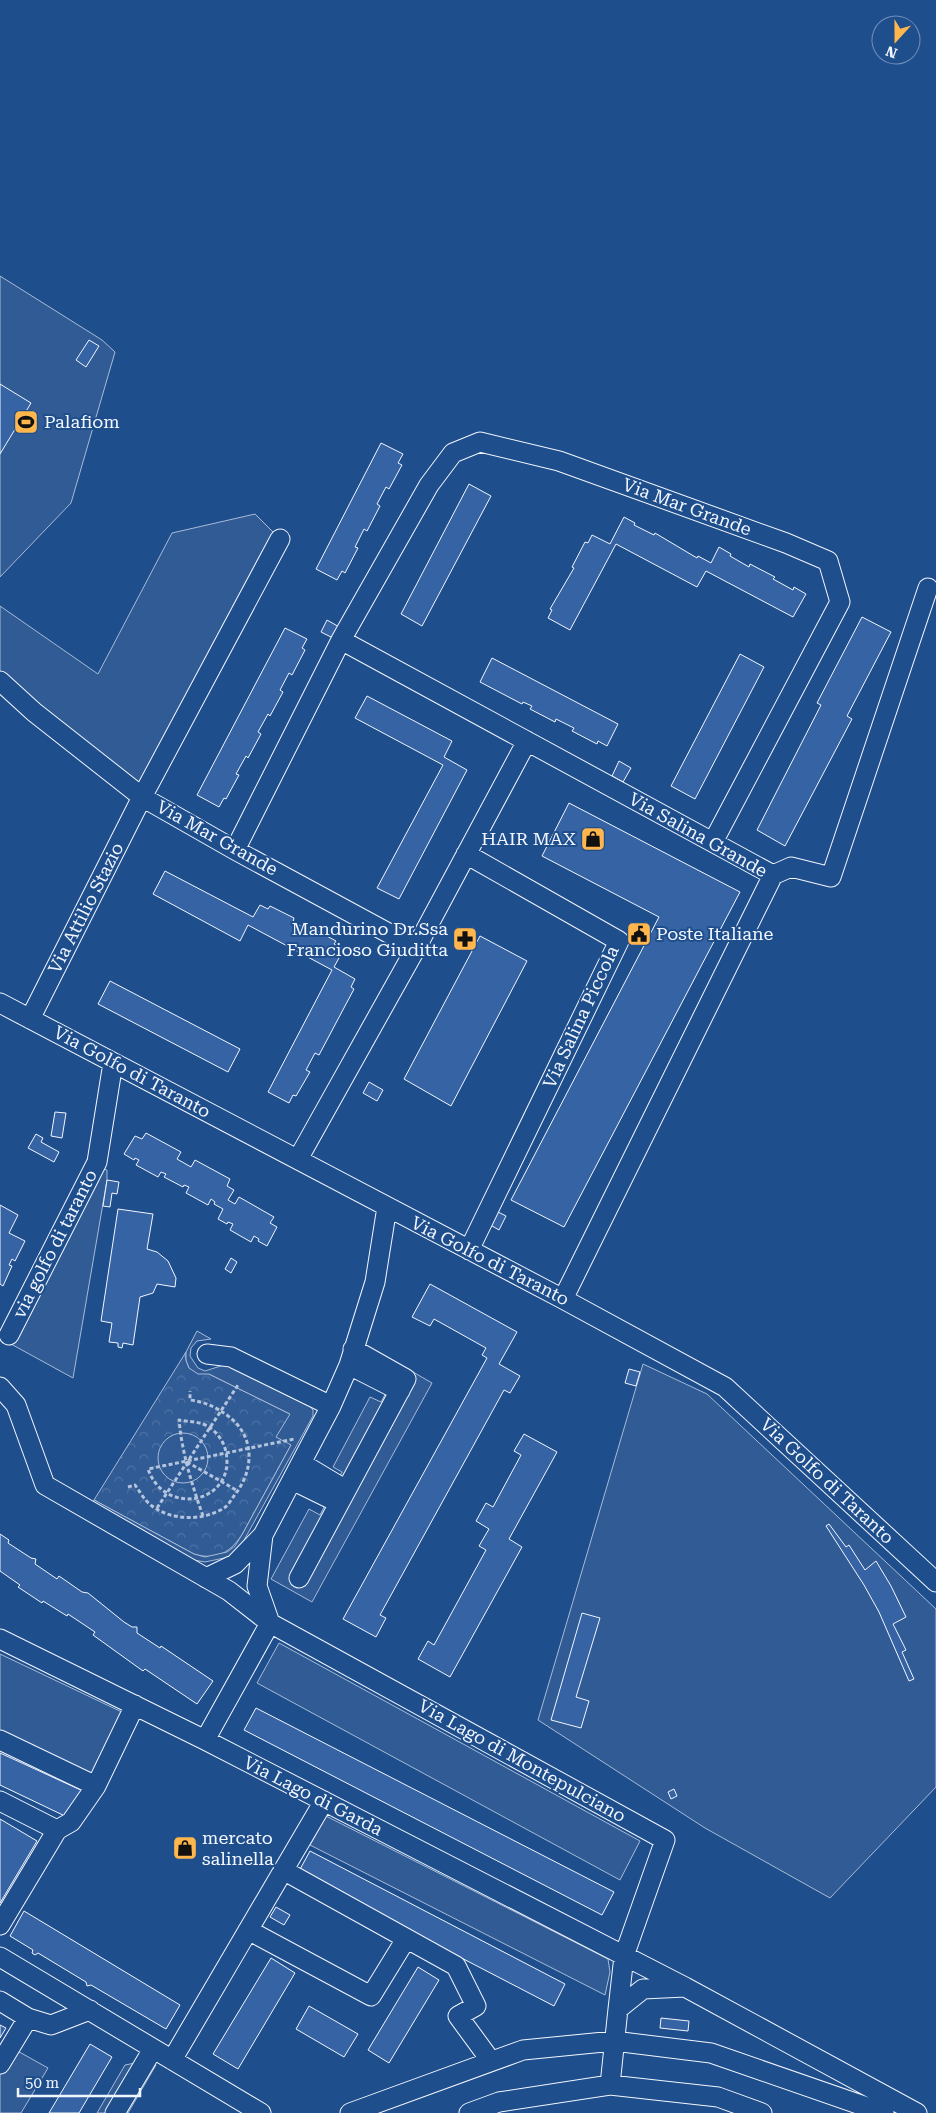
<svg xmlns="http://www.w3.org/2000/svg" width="936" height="2113" font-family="'Roboto Serif',serif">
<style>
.forest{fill:url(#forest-crowns);stroke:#a8bbd7}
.built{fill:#305b95;stroke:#a8bbd7}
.building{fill:#3563a3;stroke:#f2f6ff}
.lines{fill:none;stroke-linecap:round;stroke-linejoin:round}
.minor-casing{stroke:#f2f6ff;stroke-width:21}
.path{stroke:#b3c4dc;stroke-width:3;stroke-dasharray:4 2.5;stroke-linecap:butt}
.minor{stroke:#1f4e8c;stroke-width:19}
.labels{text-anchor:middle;stroke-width:4;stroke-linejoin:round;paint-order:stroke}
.poi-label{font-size:18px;fill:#f2f6ff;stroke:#1f4e8c;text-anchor:start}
.street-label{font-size:18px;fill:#f2f6ff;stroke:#1f4e8c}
</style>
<defs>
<pattern id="forest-crowns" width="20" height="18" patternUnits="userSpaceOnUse" patternTransform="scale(1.25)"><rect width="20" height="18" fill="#305b95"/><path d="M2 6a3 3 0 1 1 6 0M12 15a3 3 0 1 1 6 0" fill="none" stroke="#4e73a5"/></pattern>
</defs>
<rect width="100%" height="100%" fill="#1f4e8c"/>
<path class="forest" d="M186,1352V1360L189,1368L209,1374L290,1414L291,1445L243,1533C231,1552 217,1561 194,1554L94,1500Z"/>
<path class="built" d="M0,276L102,340L115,352L71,503L0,577Z
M255,514L280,539L142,797L0,681V606L98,674L172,533Z
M89,1165L107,1170V1180L73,1378L0,1338Z
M197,1331L211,1339L197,1341L191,1348L190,1356L198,1368L205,1371L227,1364L309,1405L313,1410V1416L238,1551L229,1557L205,1562L194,1560L92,1504L94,1500L194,1554L205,1557L227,1552L235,1546L243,1533L291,1445L276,1437L290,1414L209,1374H198L189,1368L186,1360V1352Z
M643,1364L707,1394L936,1609V1787L830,1898L705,1828L538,1720Z
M401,1365L432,1383L312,1602L271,1579L309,1509L320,1515L342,1472L333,1467L370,1397L381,1402Z
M158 1458a25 25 0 1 1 50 0a25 25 0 1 1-50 0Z
M279,1643L640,1841L620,1880L257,1683Z
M0,1654L124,1713L95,1777L0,1731Z
M326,1816L608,1959L610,1972L605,1995L310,1845Z
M5,2044L48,2068L21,2113H0V2053Z
M140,2055L156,2065L128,2113H97L125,2065L135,2063Z"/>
<path class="building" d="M89,340L99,346L86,367L76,360Z
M0,384L31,403L22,418L25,420V425L22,427L17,426L0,454Z
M381,443L403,454L398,463L402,465L389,489L386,487L377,504L380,506L367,531L364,529L355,547L358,548L345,573L342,571L337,580L316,569Z
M469,484L491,496L422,626L401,614Z
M624,517L635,523L634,525L654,535L655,533L697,558L698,556L711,563L719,547L731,554L730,556L749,567L750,564L775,577L773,579L793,590L794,587L806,594L793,617L706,571L697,587L616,544L570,630L548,618L552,610L550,609L574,568L572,567L585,542L588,543L592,535L610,544Z
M862,617L891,632L847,716L852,719L785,846L757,830L821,705L817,703Z
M327,620L341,628L335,639L321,632Z
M285,628L307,639L302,648L305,650L292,675L289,673L280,690L283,692L270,716L268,714L258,732L261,734L248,758L246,756L236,774L239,775L226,799L224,798L219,807L197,795Z
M740,654L764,667L695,799L671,786Z
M492,658L618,724L607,746L598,741L597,744L572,731L574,728L556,719L555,722L530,709L532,706L523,702L522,704L480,682Z
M367,696L452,741L444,757L467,770L399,899L377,888L443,765L355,718Z
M619,761L631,768L623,782L612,776Z
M569,803L740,892L564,1227L511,1200L659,917L542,856Z
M165,871L253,917L260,905L268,909L270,906L294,918L293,922L310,931L312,928L336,941L334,944L344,949L334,967L355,979L351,987L354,989L319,1055L315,1053L306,1070L310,1072L296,1096L293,1095L289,1103L268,1092L332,970L248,925L240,941L153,894Z
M480,936L527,961L451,1106L404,1079Z
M110,981L240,1049L228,1072L98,1004Z
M369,1082L383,1090L377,1101L363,1093Z
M55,1112L66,1113L62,1138L51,1136Z
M146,1133L181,1152L177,1159L191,1167L195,1160L230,1179L227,1186L234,1190L228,1200L235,1204L239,1197L274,1217L270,1223L277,1227L267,1246L258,1241L259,1239L254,1236L251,1242L230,1230L233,1224L228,1222L227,1224L218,1219L223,1209L214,1204L215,1202L211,1199L208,1205L186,1193L189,1187L184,1185L183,1187L164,1177L166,1174L161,1172L158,1177L136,1165L139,1160L135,1158L134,1160L124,1154L135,1136L142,1139Z
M36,1134L43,1138L41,1142L59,1152L54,1162L28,1148Z
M107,1180L119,1182L117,1194L112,1193L110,1207L103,1206Z
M0,1205L18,1215L9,1233L25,1241L15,1261L12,1259L9,1265L12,1266L3,1286L0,1284Z
M118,1209L153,1214L147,1249L157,1252L168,1261L176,1278L175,1287L157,1284L153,1293L140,1297L133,1345L123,1343L122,1348L118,1347V1343L109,1342L112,1323L101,1321Z
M494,1210L506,1216L499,1230L487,1223Z
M231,1258L237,1262L231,1273L225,1269Z
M430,1284L517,1332L499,1364L520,1376L510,1393L504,1390L380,1615L386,1618L376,1637L343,1619L487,1358L482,1355L486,1348L434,1319L430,1326L412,1317Z
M629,1369L640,1372L636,1386L625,1383Z
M524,1434L557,1452L509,1539L522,1547L450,1677L418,1659L428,1641L434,1645L486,1550L479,1546L489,1529L476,1521L486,1503L493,1507L521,1455L514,1451Z
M829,1524L846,1547L849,1545L865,1570L876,1561L891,1586L906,1617L893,1624L906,1650L902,1652L914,1679L909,1681L879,1612L864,1585L826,1526Z
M0,1534L9,1540L8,1543L31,1558L36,1559L35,1564L57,1579L59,1576L82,1592L88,1593L124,1622L132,1627H137V1633L160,1648L161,1646L213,1681L197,1704L145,1669L143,1671L93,1635L95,1632L68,1614L67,1616L43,1601L42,1603L18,1587L20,1585L0,1571Z
M582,1613L600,1618L576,1697L589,1701L581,1728L551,1720Z
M256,1708L614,1892L602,1915L244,1730Z
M0,1753L83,1791L67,1817L0,1785Z
M674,1789L677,1796L671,1799L668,1792Z
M0,1819L37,1841L0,1903Z
M310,1851L565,1984L554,2006L298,1873Z
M276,1907L290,1915L284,1925L270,1917Z
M24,1911L180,2005L166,2029L91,1985L87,1986L86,1982L38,1953L35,1955L32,1953L33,1950L10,1936Z
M271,1958L295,1973L238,2069L213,2054Z
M418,1967L439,1980L389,2063L368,2050Z
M309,2006L358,2034L344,2057L296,2029Z
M661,2018L689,2021L688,2031L660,2028Z
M0,2025L6,2028L0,2038Z
M90,2044L112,2057L79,2113H49Z"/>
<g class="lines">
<defs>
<path id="minor" d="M341,640L773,875L563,1299
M0,681L34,712L142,797L235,850L416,948
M235,850L341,640L429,485L453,453L480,442L559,461L786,543L828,561L840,602L713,842
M466,854L619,941L469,1250
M773,875L791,867L831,877L928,588
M0,1003L563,1299L725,1387L936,1582
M30,1019L142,797L280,539
M298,1159L416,948L527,741
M9,1335L97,1162L113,1063
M207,1354L231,1357L331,1406
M349,1365L400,1391
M0,1387L16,1405L45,1485L229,1591L270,1623L665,1840L624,1956L618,2009
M301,1463L346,1490
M292,1480L339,1503
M263,1535L257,1586L270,1623
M206,1578L235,1564L263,1535L331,1406L349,1365L375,1282L387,1207
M299,1578L406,1379L353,1349
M0,1639L205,1740L685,1987
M0,1740L96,1786
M205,1740L270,1623
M0,1801L57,1830
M283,1870L456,1966L476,2006L458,2016L491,2061
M0,1925L57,1830L71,1822L96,1786L135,1705
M248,1930L371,1996L406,1939
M0,1957L261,2113
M0,2001L28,2018L51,2025L90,2010
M172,2060L324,1801
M0,2064L28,2018
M610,2085L618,2009L643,1989L685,1987L917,2113
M115,2113L153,2049
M350,2113L523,2050L614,2041L711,2053L884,2113
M469,2113L499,2102L610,2085L718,2097L762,2113"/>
</defs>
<use href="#minor" class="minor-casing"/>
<path class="path" d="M187,1462L238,1491
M128,1487L135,1485C140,1492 145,1501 152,1506C172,1521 203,1521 224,1508C229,1505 232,1498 236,1493C255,1468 254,1435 228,1416C216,1407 205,1402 190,1400V1391
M157,1508L238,1385
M203,1516C192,1485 182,1453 179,1420C189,1422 200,1421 209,1427C217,1432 224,1442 226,1452C236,1503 165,1518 148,1469L294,1439"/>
<use href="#minor" class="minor"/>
</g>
<defs>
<symbol id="stadium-square" viewBox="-11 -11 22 22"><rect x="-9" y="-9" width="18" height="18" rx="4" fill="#ffb74d" stroke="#1f4e8c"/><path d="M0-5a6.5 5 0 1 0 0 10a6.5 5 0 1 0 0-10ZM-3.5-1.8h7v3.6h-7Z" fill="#111"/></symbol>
<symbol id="shop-square" viewBox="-11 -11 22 22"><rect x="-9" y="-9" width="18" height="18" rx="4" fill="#ffb74d" stroke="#1f4e8c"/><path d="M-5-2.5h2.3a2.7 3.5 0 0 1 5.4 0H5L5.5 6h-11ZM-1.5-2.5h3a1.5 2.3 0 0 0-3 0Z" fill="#111"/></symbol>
<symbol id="civic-square" viewBox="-11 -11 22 22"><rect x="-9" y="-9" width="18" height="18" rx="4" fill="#ffb74d" stroke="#1f4e8c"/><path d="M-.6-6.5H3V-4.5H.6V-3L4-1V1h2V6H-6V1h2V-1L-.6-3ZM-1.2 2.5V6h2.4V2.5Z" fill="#111"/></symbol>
<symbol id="pharmacy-square" viewBox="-11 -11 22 22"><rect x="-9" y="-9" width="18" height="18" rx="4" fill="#ffb74d" stroke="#1f4e8c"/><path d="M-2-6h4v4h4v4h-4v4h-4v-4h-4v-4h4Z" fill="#111"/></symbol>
</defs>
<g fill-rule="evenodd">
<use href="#stadium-square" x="12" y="408" width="28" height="28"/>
<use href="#shop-square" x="579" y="825" width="28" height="28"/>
<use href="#civic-square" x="625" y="920" width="28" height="28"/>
<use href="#pharmacy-square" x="451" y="925" width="28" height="28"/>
<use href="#shop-square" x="171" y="1834" width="28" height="28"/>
</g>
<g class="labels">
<g class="poi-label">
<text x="44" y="428">Palafiom</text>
<text x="576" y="845" text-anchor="end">HAIR MAX</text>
<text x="448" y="935" text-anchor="end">Mandurino Dr.Ssa<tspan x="448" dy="21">Francioso Giuditta</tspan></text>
<text x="656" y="940">Poste Italiane</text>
<text x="202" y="1844">mercato<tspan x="202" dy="21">salinella</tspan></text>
</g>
<g class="street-label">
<text transform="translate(687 507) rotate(20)" y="6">Via Mar Grande</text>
<text transform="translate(698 835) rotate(29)" y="6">Via Salina Grande</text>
<text transform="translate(217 838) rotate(29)" y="6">Via Mar Grande</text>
<text transform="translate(86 908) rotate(-63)" y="6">Via Attilio Stazio</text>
<text transform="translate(581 1017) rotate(-65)" y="6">Via Salina Piccola</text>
<text transform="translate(132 1072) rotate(28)" y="6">Via Golfo di Taranto</text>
<text transform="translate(55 1244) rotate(-63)" y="6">via golfo di taranto</text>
<text transform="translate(490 1261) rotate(27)" y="6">Via Golfo di Taranto</text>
<text transform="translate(827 1481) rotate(43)" y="6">Via Golfo di Taranto</text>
<text transform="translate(522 1761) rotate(29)" y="6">Via Lago di Montepulciano</text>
<text transform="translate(313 1796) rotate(27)" y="6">Via Lago di Garda</text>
</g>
</g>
<g transform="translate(896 40) rotate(201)"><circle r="24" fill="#1f4e8c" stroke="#7391ba"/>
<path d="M0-4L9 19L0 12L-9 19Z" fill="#ffb74d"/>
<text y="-8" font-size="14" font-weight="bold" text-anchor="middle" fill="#f2f6ff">N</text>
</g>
<path d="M18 2088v8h122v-8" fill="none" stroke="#f2f6ff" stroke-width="2.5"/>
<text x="25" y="2088" font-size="15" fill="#f2f6ff" stroke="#1f4e8c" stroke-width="4" paint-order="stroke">50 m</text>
</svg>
